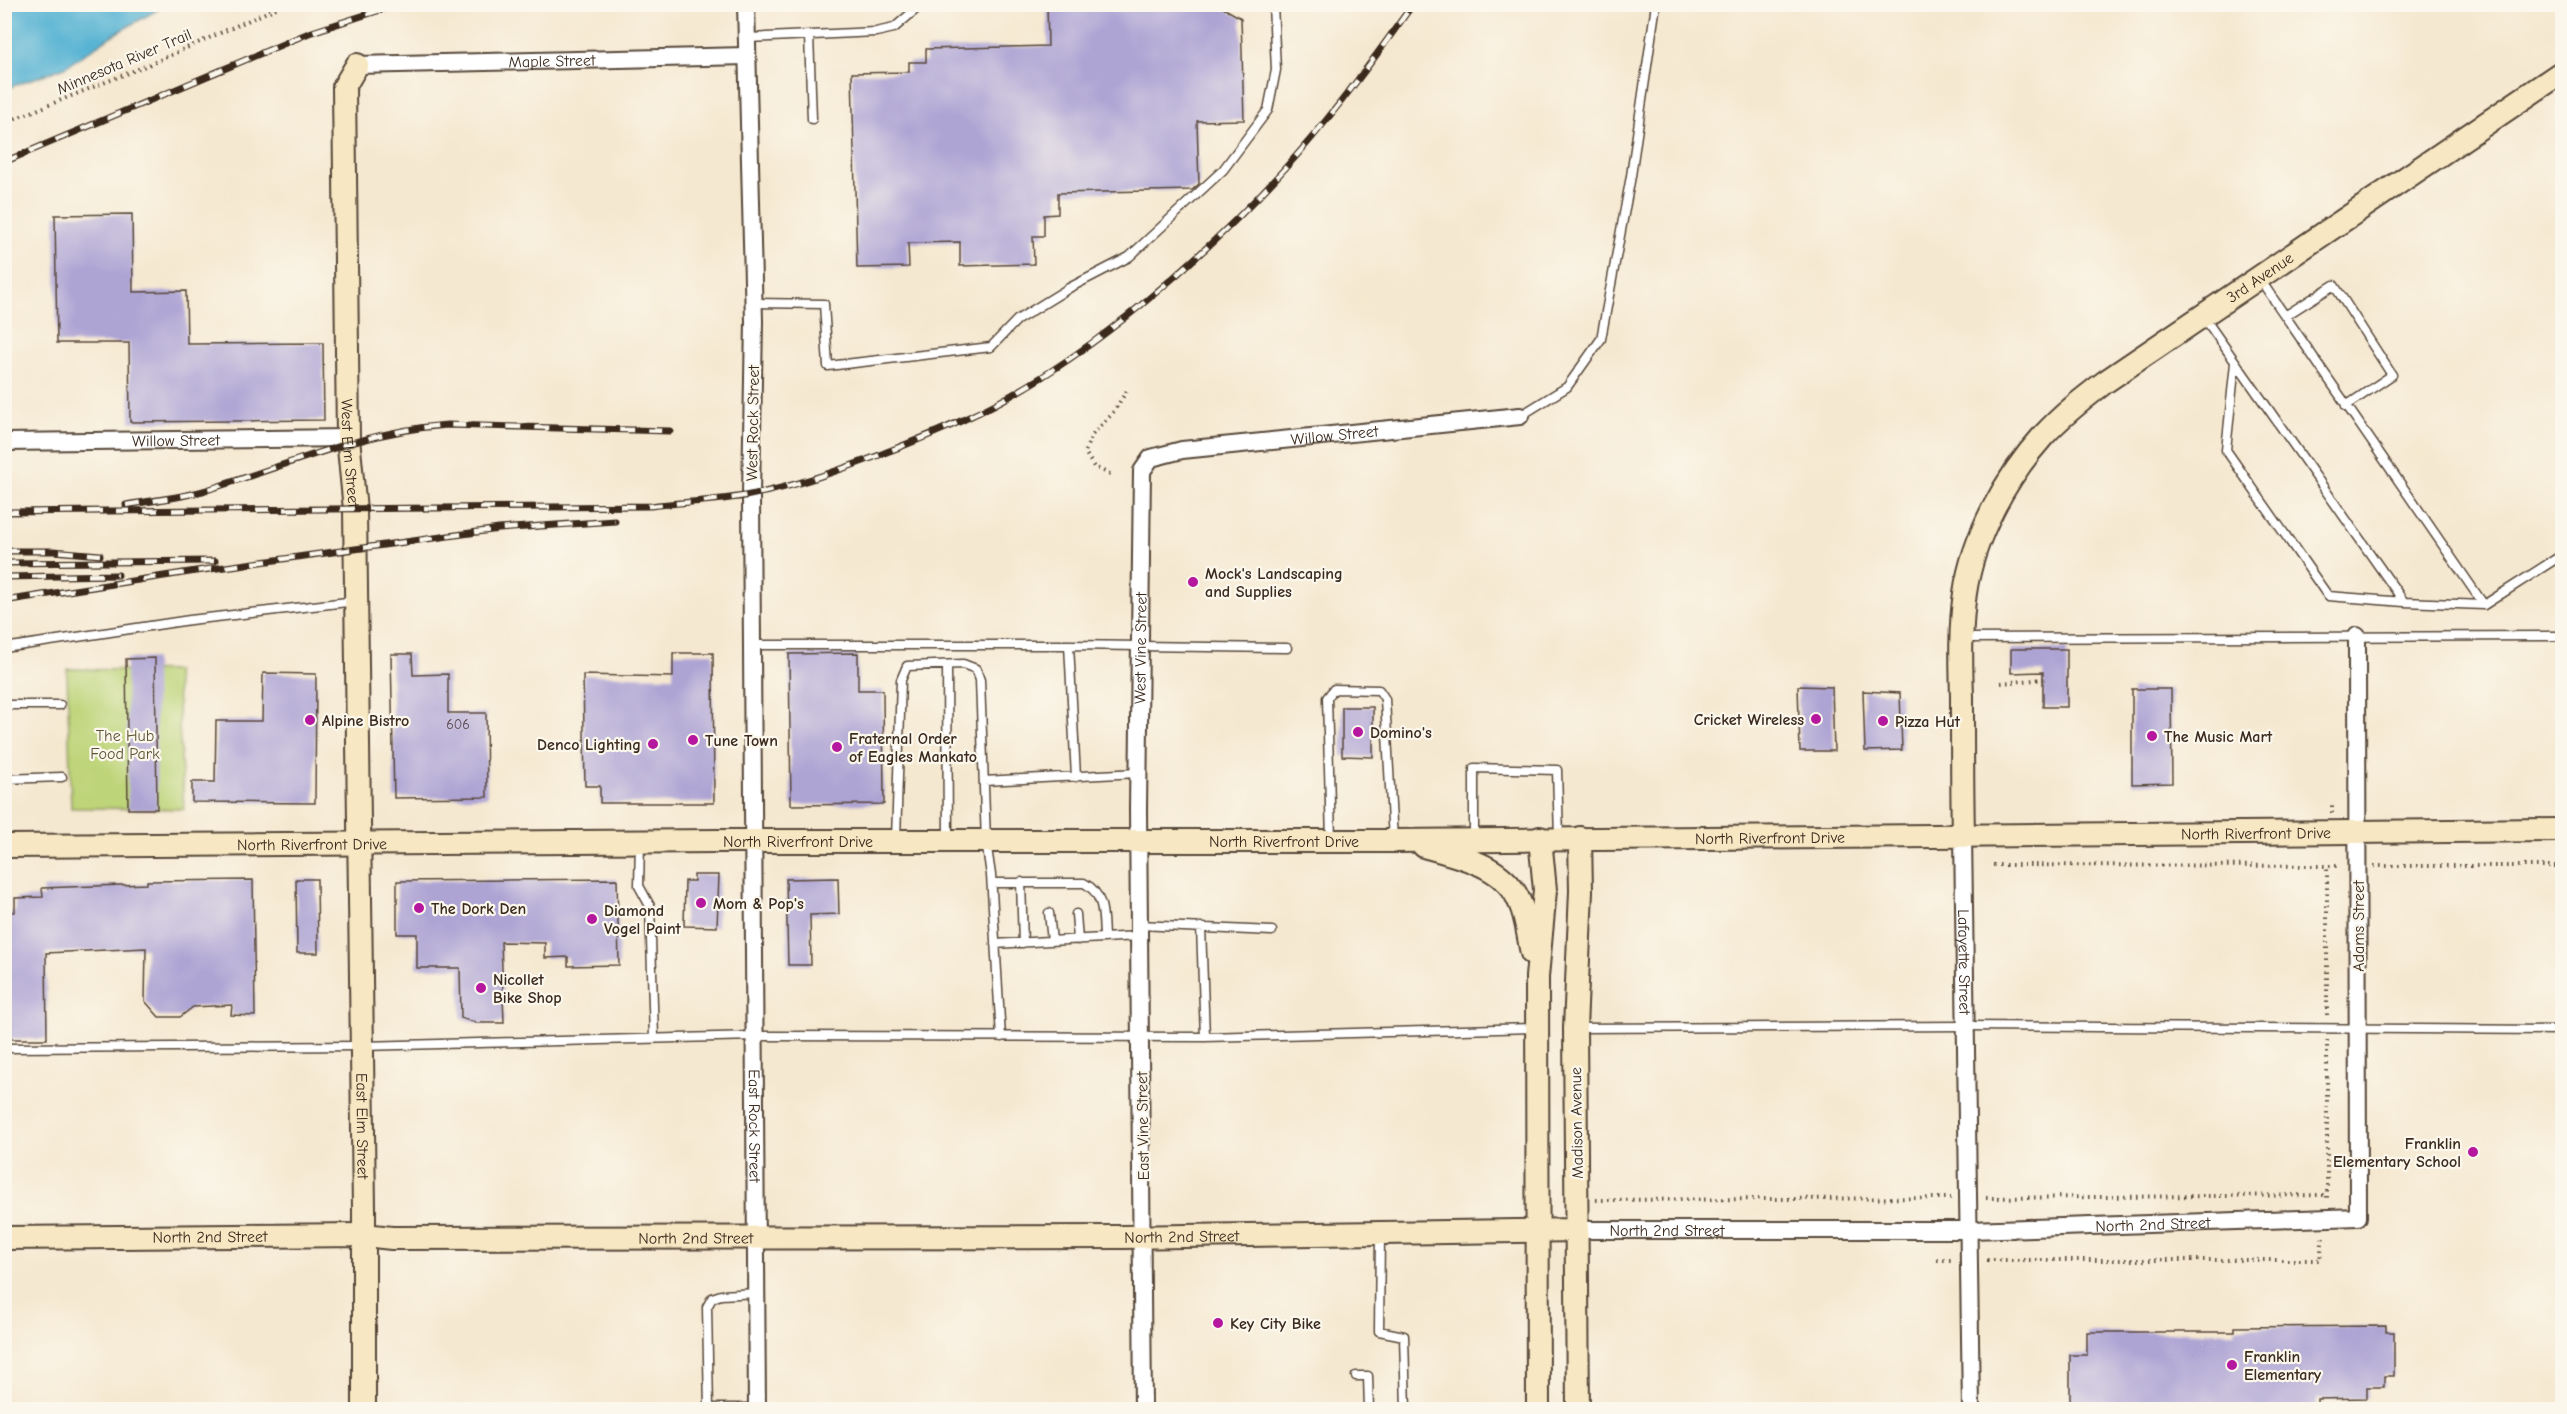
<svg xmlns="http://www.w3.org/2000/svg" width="2567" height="1414" font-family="'Comic Neue',sans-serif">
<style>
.green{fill:#bdd478;stroke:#7c7f4b;stroke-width:1.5}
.water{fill:#55b2d3;stroke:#486e78;stroke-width:1.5}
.building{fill:#aea4d4}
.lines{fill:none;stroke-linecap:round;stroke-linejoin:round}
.lane-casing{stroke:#574639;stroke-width:11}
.street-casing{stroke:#574639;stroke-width:20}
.secondary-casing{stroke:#574639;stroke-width:26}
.path{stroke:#574639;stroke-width:4;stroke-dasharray:1.5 4.5;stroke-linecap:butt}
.lane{stroke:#fff;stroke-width:8}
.street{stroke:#fff;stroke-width:16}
.secondary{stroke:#f7e8c3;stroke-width:22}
.rail-casing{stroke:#3b2a1e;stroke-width:7}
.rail{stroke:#fbf7ec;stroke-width:4.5;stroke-dasharray:14;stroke-linecap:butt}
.poi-dot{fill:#b5179e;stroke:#fbf7ec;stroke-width:2}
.labels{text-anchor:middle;stroke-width:4.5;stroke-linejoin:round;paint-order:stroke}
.number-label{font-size:14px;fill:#58484c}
.street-label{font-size:16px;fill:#3b2a1e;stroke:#fbf7ec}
.poi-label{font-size:16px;font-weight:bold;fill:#3b2a1e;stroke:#fbf7ec;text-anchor:start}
.park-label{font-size:16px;fill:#5c5434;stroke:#fbf7ec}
</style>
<rect width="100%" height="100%" fill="#fbf7ec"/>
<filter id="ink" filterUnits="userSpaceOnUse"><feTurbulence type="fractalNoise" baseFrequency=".0167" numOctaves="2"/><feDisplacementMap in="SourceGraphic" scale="12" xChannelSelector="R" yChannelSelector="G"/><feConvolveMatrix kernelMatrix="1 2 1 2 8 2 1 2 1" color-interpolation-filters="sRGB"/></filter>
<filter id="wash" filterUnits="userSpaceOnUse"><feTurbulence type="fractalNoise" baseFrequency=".008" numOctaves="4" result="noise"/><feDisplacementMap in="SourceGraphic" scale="24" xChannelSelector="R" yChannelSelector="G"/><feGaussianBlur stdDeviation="1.35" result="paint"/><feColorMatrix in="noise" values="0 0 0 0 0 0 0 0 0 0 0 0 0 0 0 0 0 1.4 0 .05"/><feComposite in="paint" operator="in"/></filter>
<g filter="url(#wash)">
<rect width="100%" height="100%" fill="#f5e8d0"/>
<path class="green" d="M67,669L176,671L184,809L71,808Z"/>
<path class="water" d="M5,4H166V5L113,35L65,67L5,89Z"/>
<g id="blocks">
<path class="building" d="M1047,4H1216L1241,18L1244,120L1197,121L1199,184L1192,190L1058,193V214L1044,215V236H1033L1034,264L960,266V242L908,243L909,267L857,268L852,73L909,72V62H926V49L1048,46Z
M132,214L133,292L186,291L187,344L323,343L324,420L130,422L129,343H57L55,215Z
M2011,649H2067V707H2043V672L2011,673Z
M673,653H713L714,803H600V786H585L583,675L673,677Z
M858,653V690H883L884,804L791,805L789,654Z
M391,654H412L413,675L448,674V713H486L487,797L394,798Z
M155,658L157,809H128L126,659Z
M263,673L316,674L315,803L192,802V782H215L216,721H262Z
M1798,686L1832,687L1834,751H1800Z
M2132,689H2171L2172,783L2132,784Z
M1863,691L1900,693L1902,750L1865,751Z
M1342,707H1373V757L1342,756Z
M694,875H719L717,927L684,926L685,881H694Z
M838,878L839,914L810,915L811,965H788L786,879Z
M296,879H317L318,953H297Z
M617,879L619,965L568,966V957L545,958V943L501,942L504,1023H476L461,1018L460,968H417V934H397V881Z
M253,880L255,1016L231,1015L232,1005L193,1007L180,1017H159L145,1001L146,948L46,953L47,1039H4V969H10L8,912H15V898L43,897L42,888L147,884V881Z
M2386,1326V1332H2394V1376H2384V1387H2367V1398L2317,1399V1410H2070V1355H2087V1332H2235V1327Z"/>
</g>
</g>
<g filter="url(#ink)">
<use href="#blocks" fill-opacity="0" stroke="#574639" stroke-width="1.5"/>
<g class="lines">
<defs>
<path id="lane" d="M809,35L812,119
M747,38L876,32L894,28L922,4
M2259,278L2484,605
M753,303L824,304L828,366L991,347L1017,320L1069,288L1129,257L1223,170L1268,110L1276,70L1273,4
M2203,316L2404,602L2484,605L2562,555
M2285,316L2334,285L2392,375L2346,406
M2235,363L2226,450L2328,596L2404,602
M1520,416L1567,387L1601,339L1631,176L1656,4
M1962,638L2562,636
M753,645H1069
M4,648L190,620L356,601
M947,665L948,838
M4,705H60
M1076,777L1069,645L1287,648
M4,779L62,777
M984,781L1138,773
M1331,839L1327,698L1334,689L1379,690L1385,699L1393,840
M1474,839V768L1557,770L1559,838
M896,840L901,680L907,666L963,664L976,669L980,680L986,841L991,875L1001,1037
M640,842L639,886L650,906L654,1038
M1021,882L1023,943
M992,883H1084C1105,894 1103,917 1104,938
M1049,913L1052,941
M1076,914L1078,940
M1139,925L1272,931
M1201,927L1205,1037
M995,944L1139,936
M1575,1028L1966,1026L2562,1030
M4,1048L362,1046L756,1036L1205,1037L1537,1028
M1380,1235L1379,1331L1404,1336L1406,1410
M1356,1376H1368L1369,1410
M710,1408H757
M709,1410L707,1307L712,1298L721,1295L757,1293"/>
<g id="street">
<path id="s1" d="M746,4L754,321L751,495L757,1410"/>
<path id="s2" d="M357,65L747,56"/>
<path id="s3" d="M4,442L348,438"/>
<path id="s4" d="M1963,834L1971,1410"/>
<path id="s5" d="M1577,1230H1970L2358,1217L2357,636"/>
<path id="s6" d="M1143,1410L1138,809L1142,471L1151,458L1182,450L1520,416"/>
</g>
<g id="secondary">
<path id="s7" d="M357,65L344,87L348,438L355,510L364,1209V1410"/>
<path id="s8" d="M1963,834C1962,788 1962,743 1962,697C1961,663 1960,627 1965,593C1973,537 2006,477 2043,436C2062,415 2084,398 2105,382L2562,72"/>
<path id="s9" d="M4,846L719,841H1393L2562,830"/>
<path d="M1424,846C1459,857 1505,864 1520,903C1527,918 1528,936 1532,953"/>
<path id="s10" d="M4,1238L364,1235L392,1238L1123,1237L1577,1230"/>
<path d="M1538,1410L1537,977L1545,890L1540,838"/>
<path d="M1578,1410L1575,1028L1581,891L1580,838"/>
</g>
</defs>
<use href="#lane" class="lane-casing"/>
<use href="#street" class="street-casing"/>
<use href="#secondary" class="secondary-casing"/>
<path class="path" d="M4,123L153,63L285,4
M1110,474L1094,467L1085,452L1092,435L1112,414L1128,389
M2001,683L2045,679
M2332,813V801
M1993,865L2340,866
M2374,866H2562
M2327,1015V866
M2327,1040V1201
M1986,1198L2327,1195
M1596,1200L1951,1198
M1937,1260H1952
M1987,1260H2320L2323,1235"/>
<use href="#lane" class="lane"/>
<use href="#street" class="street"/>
<use href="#secondary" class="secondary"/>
<defs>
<path id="rail" d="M4,162L309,33L399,4
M126,505C156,500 187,497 216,487C293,463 366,431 447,425L670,431
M4,512L651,506C684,502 718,501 750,495C793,487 837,471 877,456C907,444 936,433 965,419C1085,364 1210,253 1297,155C1339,107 1376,56 1413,4
M4,551H53L100,555
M4,563L215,561
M4,577L118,575
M4,601L196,571L499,529L615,521"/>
</defs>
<use href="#rail" class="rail-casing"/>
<use href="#rail" class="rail"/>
</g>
</g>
<g class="poi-dot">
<circle cx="1193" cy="582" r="6"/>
<circle cx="1816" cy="719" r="6"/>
<circle cx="310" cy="720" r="6"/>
<circle cx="1883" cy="721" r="6"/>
<circle cx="1358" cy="732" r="6"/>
<circle cx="2152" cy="736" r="6"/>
<circle cx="693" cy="740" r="6"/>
<circle cx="653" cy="744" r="6"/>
<circle cx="837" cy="747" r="6"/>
<circle cx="701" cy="903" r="6"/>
<circle cx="419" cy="908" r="6"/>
<circle cx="592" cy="919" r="6"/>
<circle cx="481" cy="988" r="6"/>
<circle cx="2473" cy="1152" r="6"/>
<circle cx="1218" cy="1323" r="6"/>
<circle cx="2232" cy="1365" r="6"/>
</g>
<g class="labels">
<g class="number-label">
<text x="458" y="729">606</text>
</g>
<g class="street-label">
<text dy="6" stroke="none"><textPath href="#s2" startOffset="195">Maple Street</textPath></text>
<text transform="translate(124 61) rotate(-23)" y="6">Minnesota River Trail</text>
<text dy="6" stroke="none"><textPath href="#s8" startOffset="688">3rd Avenue</textPath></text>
<text transform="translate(752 423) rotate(-89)" y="6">West Rock Street</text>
<text dy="6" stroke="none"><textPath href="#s6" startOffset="1140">Willow Street</textPath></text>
<text dy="6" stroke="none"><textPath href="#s3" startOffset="172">Willow Street</textPath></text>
<text dy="6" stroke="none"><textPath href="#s7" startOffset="392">West Elm Street</textPath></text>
<text dy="6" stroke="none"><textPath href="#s6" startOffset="762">West Vine Street</textPath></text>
<text dy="6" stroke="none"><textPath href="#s9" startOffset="2252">North Riverfront Drive</textPath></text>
<text dy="6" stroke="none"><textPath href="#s9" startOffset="1766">North Riverfront Drive</textPath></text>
<text dy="6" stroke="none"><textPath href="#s9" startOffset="794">North Riverfront Drive</textPath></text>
<text dy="6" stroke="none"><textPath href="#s9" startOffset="1280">North Riverfront Drive</textPath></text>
<text dy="6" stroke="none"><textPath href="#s9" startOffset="308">North Riverfront Drive</textPath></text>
<text transform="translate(2358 926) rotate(-90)" y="6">Adams Street</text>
<text dy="6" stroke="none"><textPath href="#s4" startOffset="128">Lafayette Street</textPath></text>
<text transform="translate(1576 1123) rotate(-91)" y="6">Madison Avenue</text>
<text dy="6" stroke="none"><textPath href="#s1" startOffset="1122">East Rock Street</textPath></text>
<text transform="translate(1142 1126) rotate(-91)" y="6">East Vine Street</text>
<text dy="6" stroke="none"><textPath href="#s7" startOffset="1065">East Elm Street</textPath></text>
<text dy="6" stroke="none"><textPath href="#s5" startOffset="576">North 2nd Street</textPath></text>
<text dy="6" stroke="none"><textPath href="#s5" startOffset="90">North 2nd Street</textPath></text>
<text dy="6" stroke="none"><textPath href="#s10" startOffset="1178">North 2nd Street</textPath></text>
<text dy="6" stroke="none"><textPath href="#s10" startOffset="206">North 2nd Street</textPath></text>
<text dy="6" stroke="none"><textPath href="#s10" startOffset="692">North 2nd Street</textPath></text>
</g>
<g class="poi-label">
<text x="1205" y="579">Mock's Landscaping<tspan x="1205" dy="18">and Supplies</tspan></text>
<text x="1804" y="725" text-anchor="end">Cricket Wireless</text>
<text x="322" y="726">Alpine Bistro</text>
<text x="1895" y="727">Pizza Hut</text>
<text x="1370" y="738">Domino's</text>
<text x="2164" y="742">The Music Mart</text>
<text x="849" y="744">Fraternal Order<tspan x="849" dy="18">of Eagles Mankato</tspan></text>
<text x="705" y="746">Tune Town</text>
<text x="641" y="750" text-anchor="end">Denco Lighting</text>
<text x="713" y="909">Mom &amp; Pop's</text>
<text x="431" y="914">The Dork Den</text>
<text x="604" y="916">Diamond<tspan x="604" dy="18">Vogel Paint</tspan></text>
<text x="493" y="985">Nicollet<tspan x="493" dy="18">Bike Shop</tspan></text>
<text x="2461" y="1149" text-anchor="end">Franklin<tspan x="2461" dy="18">Elementary School</tspan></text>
<text x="1230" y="1329">Key City Bike</text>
<text x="2244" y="1362">Franklin<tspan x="2244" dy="18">Elementary</tspan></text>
</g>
<g class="park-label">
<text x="125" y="741">The Hub<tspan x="125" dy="18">Food Park</tspan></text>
</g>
</g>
<rect width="2567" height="1414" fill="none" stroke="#fbf7ec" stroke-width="24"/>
</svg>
